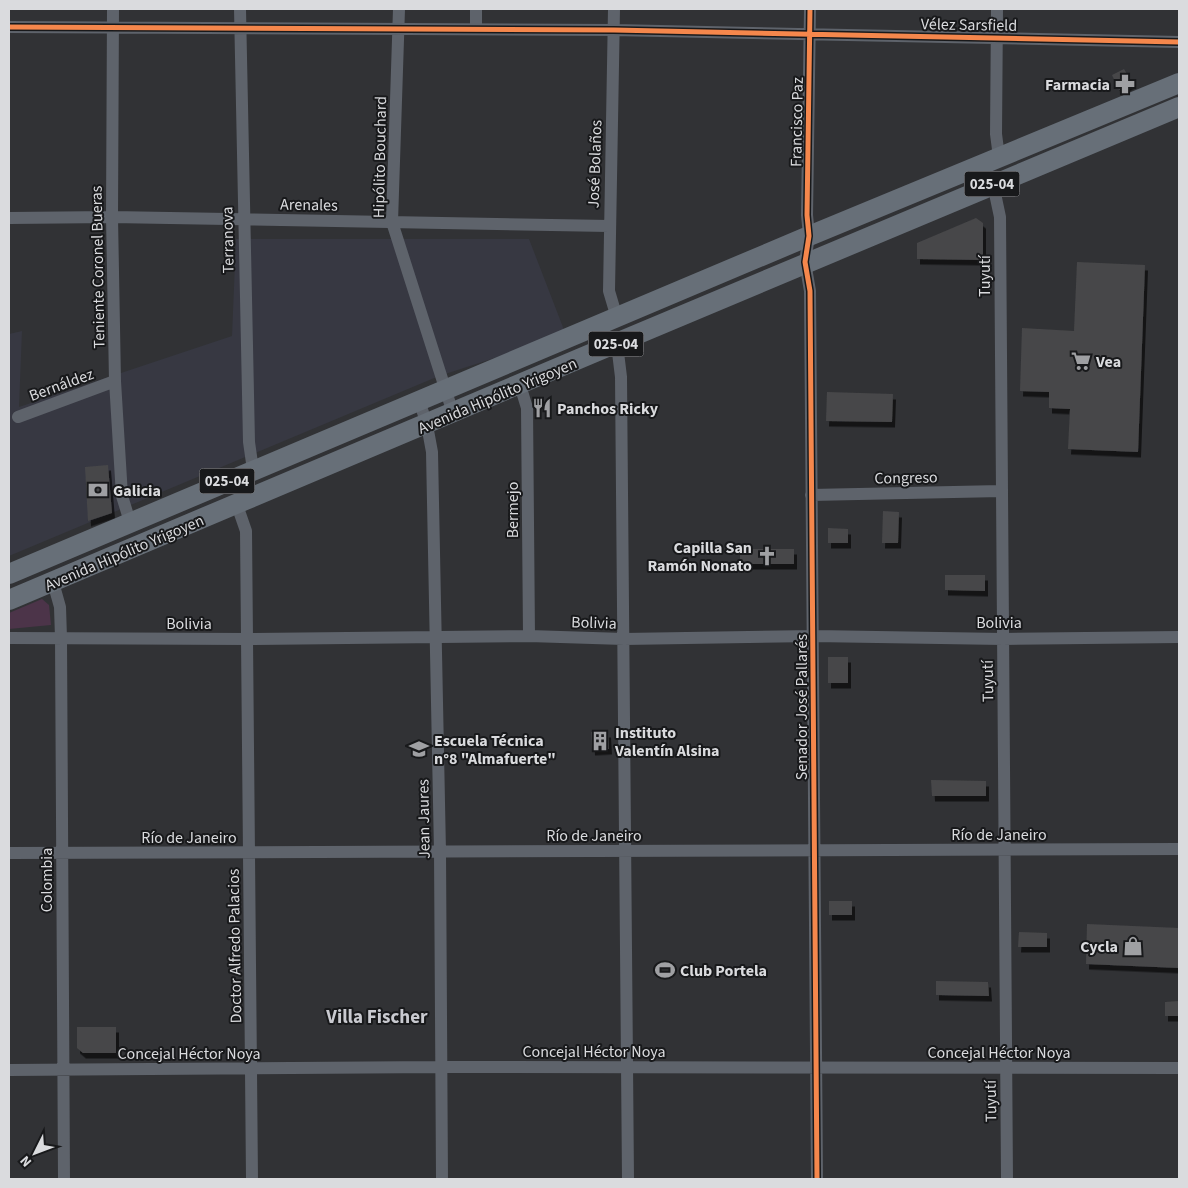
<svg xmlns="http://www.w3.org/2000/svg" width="1188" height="1188" font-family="'Source Sans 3',sans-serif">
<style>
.built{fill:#373842}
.green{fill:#4c3449}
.building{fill:#474749;filter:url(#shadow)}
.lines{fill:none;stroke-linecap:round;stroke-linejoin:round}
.street{stroke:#5e636b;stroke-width:12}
.primary{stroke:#676f78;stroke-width:20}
.cycleway-casing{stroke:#18191b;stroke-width:8}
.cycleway{stroke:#f5874c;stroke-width:5}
.labels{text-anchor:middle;stroke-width:4;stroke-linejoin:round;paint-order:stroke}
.shield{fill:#18191b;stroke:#a0a1a4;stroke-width:1}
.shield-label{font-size:15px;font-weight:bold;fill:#dadbde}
.street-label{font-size:16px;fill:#dadbde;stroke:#18191b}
.poi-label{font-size:16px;font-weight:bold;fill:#dadbde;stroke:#18191b;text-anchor:start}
.quarter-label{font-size:19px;font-weight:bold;fill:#c9cad0;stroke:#18191b}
</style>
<defs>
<filter id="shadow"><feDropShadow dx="3" dy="5.5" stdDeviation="0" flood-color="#0009"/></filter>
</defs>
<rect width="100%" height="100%" fill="#313235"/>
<path class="built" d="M236,239H529L566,335L439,376L9,556V334L22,331L19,407L232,336Z"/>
<path class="green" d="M42,599L49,605L51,625L9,629V613Z"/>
<path class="building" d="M1124,69L1132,83L1119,90L1112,75Z
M976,218L983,223V260L917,259V243Z
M1077,262L1145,265L1138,452L1068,449L1070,409L1049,408V392L1020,391L1022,328L1074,331Z
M827,392L893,394L892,422L826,421Z
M108,465L112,513L88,521L85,467Z
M883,511L899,512L898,543H882Z
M828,528L848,529V543H828Z
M740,549H794V564H740Z
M945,575H985V591L945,590Z
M828,657H848V683H828Z
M591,732H608L609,749L592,750Z
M931,780L986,781V796H932Z
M829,901H852V915H829Z
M1087,924L1179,928V968L1086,964Z
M1019,932L1047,933V947H1018Z
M936,981L988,982L989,996L936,995Z
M1179,1001V1016H1165V1002Z
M77,1027H116V1053H83L77,1048Z"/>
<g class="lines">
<path class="street" d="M113,9L112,217L115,381L122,496L130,522
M240,9L249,442L253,470
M399,9L392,222L453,413
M614,9L609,291L617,318
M810,9L807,215L809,236L805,262L810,291L817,1179
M997,9L996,134L999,157
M9,27L614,30L1179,42
M476,29V9
M993,184L1000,217L1007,1179
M9,218L112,217L609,226
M617,344L621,377L628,1179
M520,385L527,408L529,636
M419,400L427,425L432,452L440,852L442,1179
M18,417L115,381
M811,495L1001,491
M237,505L246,531L252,1179
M53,582L60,607L61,638L64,1179
M9,638L248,639L529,636L624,639L814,636L1003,639L1179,637
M9,853L1179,849
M9,1070L440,1067L1179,1068"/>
<path class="primary" d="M9,574L809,236L1179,83
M9,600C399,437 788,268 1179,107"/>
<defs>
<path id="cycleway" d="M810,9L807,215L809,236L805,262L810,291L817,1179
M9,27L614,30L1179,42"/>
</defs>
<use href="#cycleway" class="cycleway-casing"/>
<use href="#cycleway" class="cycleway"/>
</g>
<defs>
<symbol id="pharmacy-bare" viewBox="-9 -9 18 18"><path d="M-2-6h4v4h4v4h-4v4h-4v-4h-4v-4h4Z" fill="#9fa0a3" stroke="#18191b" stroke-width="2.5" paint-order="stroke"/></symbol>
<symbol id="supermarket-bare" viewBox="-9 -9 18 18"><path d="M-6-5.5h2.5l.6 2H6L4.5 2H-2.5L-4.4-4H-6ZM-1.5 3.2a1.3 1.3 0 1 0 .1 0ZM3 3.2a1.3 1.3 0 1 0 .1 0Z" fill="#9fa0a3" stroke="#18191b" stroke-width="2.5" paint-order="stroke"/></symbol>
<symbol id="restaurant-bare" viewBox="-9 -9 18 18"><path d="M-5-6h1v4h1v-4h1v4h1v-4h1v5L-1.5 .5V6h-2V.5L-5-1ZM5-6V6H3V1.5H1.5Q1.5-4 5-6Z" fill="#9fa0a3" stroke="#18191b" stroke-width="2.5" paint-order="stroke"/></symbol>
<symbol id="bank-bare" viewBox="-9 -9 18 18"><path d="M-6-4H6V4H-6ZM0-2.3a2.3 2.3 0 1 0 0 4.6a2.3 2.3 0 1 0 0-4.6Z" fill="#9fa0a3" stroke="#18191b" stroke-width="2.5" paint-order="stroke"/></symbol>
<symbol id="church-bare" viewBox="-9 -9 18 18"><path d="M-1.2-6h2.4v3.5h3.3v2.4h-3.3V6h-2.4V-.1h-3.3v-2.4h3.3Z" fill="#9fa0a3" stroke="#18191b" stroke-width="2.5" paint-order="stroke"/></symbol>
<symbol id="building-bare" viewBox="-9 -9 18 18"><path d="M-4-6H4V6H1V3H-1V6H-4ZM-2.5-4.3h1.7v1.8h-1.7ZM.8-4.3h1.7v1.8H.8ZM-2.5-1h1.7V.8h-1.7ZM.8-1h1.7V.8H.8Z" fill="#9fa0a3" stroke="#18191b" stroke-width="2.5" paint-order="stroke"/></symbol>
<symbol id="school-bare" viewBox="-9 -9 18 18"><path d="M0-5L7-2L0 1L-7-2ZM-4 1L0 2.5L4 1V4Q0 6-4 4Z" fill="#9fa0a3" stroke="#18191b" stroke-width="2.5" paint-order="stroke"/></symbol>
<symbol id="shop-bare" viewBox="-9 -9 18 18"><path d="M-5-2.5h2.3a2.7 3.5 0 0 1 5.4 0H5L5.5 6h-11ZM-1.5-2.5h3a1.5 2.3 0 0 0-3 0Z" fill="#9fa0a3" stroke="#18191b" stroke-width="2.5" paint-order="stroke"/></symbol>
<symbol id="stadium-bare" viewBox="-9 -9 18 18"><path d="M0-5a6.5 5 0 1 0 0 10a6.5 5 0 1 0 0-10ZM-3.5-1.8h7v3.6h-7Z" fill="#9fa0a3" stroke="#18191b" stroke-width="2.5" paint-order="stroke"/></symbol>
</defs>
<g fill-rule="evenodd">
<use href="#pharmacy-bare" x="1111" y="70" width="28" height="28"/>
<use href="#supermarket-bare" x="1067" y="347" width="28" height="28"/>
<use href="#restaurant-bare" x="528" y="394" width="28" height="28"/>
<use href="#bank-bare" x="84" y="476" width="28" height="28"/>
<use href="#church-bare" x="753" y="542" width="28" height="28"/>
<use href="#building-bare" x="586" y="727" width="28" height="28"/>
<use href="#school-bare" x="405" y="735" width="28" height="28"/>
<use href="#shop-bare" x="1119" y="932" width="28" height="28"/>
<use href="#stadium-bare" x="651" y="956" width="28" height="28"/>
</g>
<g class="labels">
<g class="shield">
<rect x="964.5" y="171.5" width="55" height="25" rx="4"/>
<rect x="588.5" y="331.5" width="55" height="25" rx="4"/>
<rect x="199.5" y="468.5" width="55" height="25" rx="4"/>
</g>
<g class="shield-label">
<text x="992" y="189">025-04</text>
<text x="616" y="349">025-04</text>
<text x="227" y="486">025-04</text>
</g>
<g class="street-label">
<text transform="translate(969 24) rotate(1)" y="6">Vélez Sarsfield</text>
<text transform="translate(796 122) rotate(-89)" y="6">Francisco Paz</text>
<text transform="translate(379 157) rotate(-89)" y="6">Hipólito Bouchard</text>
<text transform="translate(594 164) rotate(-88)" y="6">José Bolaños</text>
<text transform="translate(309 204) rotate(1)" y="6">Arenales</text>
<text transform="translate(227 240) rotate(-91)" y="6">Terranova</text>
<text transform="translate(97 267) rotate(-91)" y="6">Teniente Coronel Bueras</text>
<text transform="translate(984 276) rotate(-90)" y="6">Tuyutí</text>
<text transform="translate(61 384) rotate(-20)" y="6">Bernáldez</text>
<text transform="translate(497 395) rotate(-23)" y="6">Avenida Hipólito Yrigoyen</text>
<text transform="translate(906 477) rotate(-1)" y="6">Congreso</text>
<text transform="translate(512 510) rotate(-90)" y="6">Bermejo</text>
<text transform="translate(124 552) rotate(-23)" y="6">Avenida Hipólito Yrigoyen</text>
<text transform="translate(594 622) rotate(2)" y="6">Bolivia</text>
<text x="999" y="628">Bolivia</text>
<text x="189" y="629">Bolivia</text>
<text transform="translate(987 681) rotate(-91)" y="6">Tuyutí</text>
<text transform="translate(801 707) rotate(-90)" y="6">Senador José Pallarés</text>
<text transform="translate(423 819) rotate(-91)" y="6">Jean Jaures</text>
<text x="999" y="840">Río de Janeiro</text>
<text x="594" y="841">Río de Janeiro</text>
<text x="189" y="843">Río de Janeiro</text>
<text transform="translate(46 880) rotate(-90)" y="6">Colombia</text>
<text transform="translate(234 946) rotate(-91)" y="6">Doctor Alfredo Palacios</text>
<text x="594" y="1057">Concejal Héctor Noya</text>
<text x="999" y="1058">Concejal Héctor Noya</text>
<text x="189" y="1059">Concejal Héctor Noya</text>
<text transform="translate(990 1101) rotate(-91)" y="6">Tuyutí</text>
</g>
<g class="poi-label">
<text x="1110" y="90" text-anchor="end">Farmacia</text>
<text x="1096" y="367">Vea</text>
<text x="557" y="414">Panchos Ricky</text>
<text x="113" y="496">Galicia</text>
<text x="752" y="553" text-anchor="end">Capilla San<tspan x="752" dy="18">Ramón Nonato</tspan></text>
<text x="615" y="738">Instituto<tspan x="615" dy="18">Valentín Alsina</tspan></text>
<text x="434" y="746">Escuela Técnica<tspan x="434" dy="18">n°8 "Almafuerte"</tspan></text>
<text x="1118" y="952" text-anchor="end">Cycla</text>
<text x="680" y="976">Club Portela</text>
</g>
<g class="quarter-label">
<text x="377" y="1023">Villa Fischer</text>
</g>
</g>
<rect width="1188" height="1188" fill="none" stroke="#dadbde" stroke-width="20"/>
<g transform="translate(35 1153) rotate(228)" stroke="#18191b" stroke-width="4" paint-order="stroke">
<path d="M0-4L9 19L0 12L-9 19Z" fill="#dadbde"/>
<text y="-8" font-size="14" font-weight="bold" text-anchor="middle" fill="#dadbde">N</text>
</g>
</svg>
